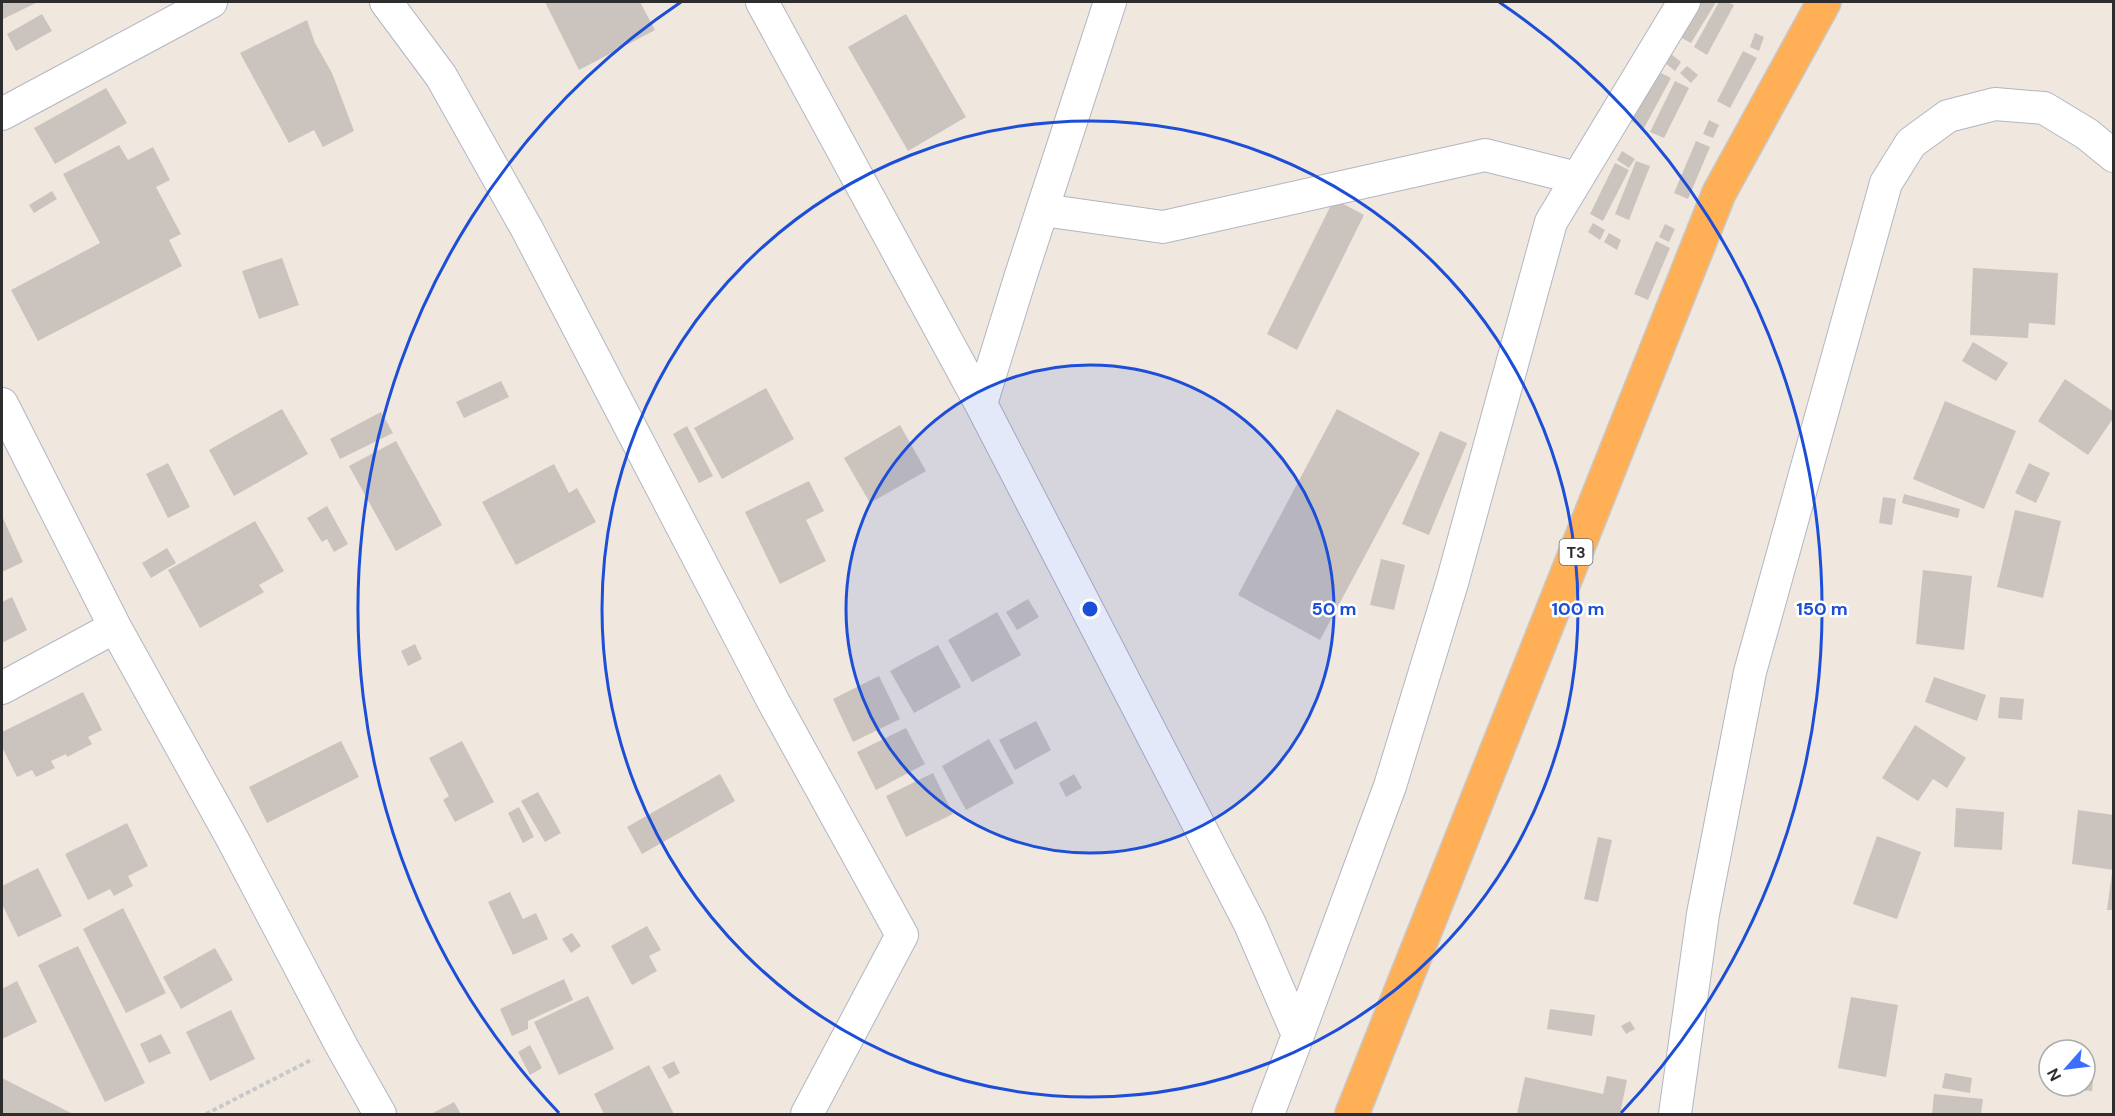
<svg xmlns="http://www.w3.org/2000/svg" width="2115" height="1116" font-family="'DM Sans',sans-serif">
<style>
.building{fill:#cbc4be}
.lines{fill:none;stroke-linecap:round;stroke-linejoin:round}
.minor-casing{stroke:#b2b6c2;stroke-width:34}
.trunk-casing{stroke:#c8c8c8;stroke-width:36}
.path{stroke:#c8c8c8;stroke-width:4;stroke-dasharray:4.5 3;stroke-linecap:butt}
.minor{stroke:#fff;stroke-width:32}
.trunk{stroke:#ffb057;stroke-width:33}
.ring{fill:none;stroke:#1d4ed8;stroke-width:3}
.labels{text-anchor:middle;stroke-width:5;stroke-linejoin:round;paint-order:stroke}
.shield{fill:#fff;stroke:#6c6c6c;stroke-width:1.5}
.shield-label{font-size:16px;font-weight:bold;fill:#2d2d2d}
.centre{fill:#1d4ed8;stroke:#fff;stroke-width:3}
.ring-label{font-size:18px;text-anchor:middle;font-weight:bold;fill:#1d4ed8;stroke:#fff;stroke-width:5;stroke-linejoin:round;paint-order:stroke}
</style>
<rect width="100%" height="100%" fill="#f0e7de"/>
<path class="building" d="M2,2H38L3,19Z
M545,2H640L655,30L579,70Z
M1698,2H1716L1691,43L1678,36Z
M1719,2H1727L1734,5L1707,55L1694,47Z
M42,14L52,31L16,51L7,34Z
M906,14L966,117L908,151L848,47Z
M307,20L315,43L332,73L354,131L323,147L314,130L289,143L240,53Z
M1755,33L1764,37L1759,51L1750,47Z
M1743,51L1757,58L1730,108L1717,101Z
M1670,53L1681,62L1675,71L1664,62Z
M1687,66L1698,75L1691,83L1680,73Z
M1657,71L1671,78L1644,128L1631,121Z
M1675,81L1689,88L1664,138L1650,132Z
M106,88L127,123L55,164L34,128Z
M1709,120L1719,125L1713,138L1703,134Z
M1696,141L1710,147L1688,199L1674,193Z
M119,145L128,160L153,147L170,180L156,187L181,234L169,240L182,266L38,341L11,290L100,243L63,174Z
M1622,151L1635,159L1629,168L1617,160Z
M1636,161L1650,166L1629,220L1615,214Z
M1615,163L1629,170L1603,221L1590,214Z
M52,191L57,199L34,213L29,205Z
M1334,199L1364,215L1297,350L1267,334Z
M1593,223L1605,230L1600,240L1588,232Z
M1665,224L1675,229L1669,242L1659,237Z
M1609,233L1621,240L1617,250L1604,242Z
M1656,241L1670,248L1648,300L1634,294Z
M282,258L299,305L259,319L242,271Z
M1973,268L2058,273L2055,325L2029,323L2028,338L1970,335Z
M1973,342L2008,363L1996,381L1962,361Z
M2065,379L2114,412V417L2088,455L2038,421Z
M501,381L509,397L464,418L456,402Z
M766,388L794,439L722,479L694,428Z
M1945,401L2016,431L1984,509L1913,479Z
M282,409L308,454L234,496L209,450Z
M1337,409L1420,453L1320,640L1238,595Z
M381,412L393,433L340,459L330,439Z
M900,425L926,471L870,503L844,458Z
M687,426L713,476L699,483L673,434Z
M1440,431L1467,443L1429,535L1402,524Z
M396,441L442,525L396,551L349,466Z
M168,463L190,507L168,518L146,474Z
M2029,463L2050,473L2036,503L2015,493Z
M554,464L569,493L577,488L596,522L516,565L482,502Z
M809,481L824,511L806,520L826,561L780,584L745,512Z
M1904,494L1960,509L1958,518L1902,503Z
M1883,497L1896,499L1892,525L1879,523Z
M327,506L348,544L334,552L327,539L322,542L307,518Z
M2015,510L2061,521L2043,598L1997,587Z
M2,516L23,562L2,572Z
M255,521L284,571L259,585L264,592L200,628L168,570Z
M167,548L176,563L151,578L142,563Z
M1381,559L1405,565L1394,610L1370,605Z
M1923,570L1972,576L1964,650L1916,644Z
M12,597L27,630L2,643V602Z
M1028,599L1039,617L1017,630L1006,612Z
M997,612L1021,655L972,682L948,640Z
M415,644L422,659L408,666L401,651Z
M938,645L961,687L914,713L890,671Z
M879,676L900,719L853,742L833,699Z
M1934,677L1986,695L1977,721L1925,702Z
M83,692L102,730L88,737L92,744L67,757L66,754L51,761L55,768L36,777L32,770L17,777L2,747V732Z
M2000,697L2024,699L2022,720L1998,718Z
M1036,721L1051,750L1015,770L999,740Z
M1915,725L1966,758L1947,788L1933,779L1918,801L1882,778Z
M906,728L925,764L876,790L857,752Z
M989,739L1014,783L966,810L942,766Z
M341,741L359,777L267,823L249,787Z
M462,741L494,802L455,822L443,800L449,796L429,758Z
M933,773L953,814L906,837L886,796Z
M720,774L735,801L642,854L627,827Z
M1074,774L1082,788L1066,797L1059,783Z
M538,792L561,833L545,842L521,801Z
M519,807L534,837L523,843L508,813Z
M1956,808L2004,812L2002,850L1954,847Z
M2078,810L2114,815V870L2072,864Z
M127,823L148,866L128,876L133,886L114,896L110,889L88,900L65,854Z
M1877,836L1921,852L1897,919L1853,904Z
M1598,837L1612,840L1598,902L1584,899Z
M38,868L62,916L18,937L2,904V886Z
M2112,873H2114V910H2107Z
M510,892L523,919L536,913L548,939L513,955L488,902Z
M123,908L166,993L126,1013L83,929Z
M647,926L661,950L649,956L657,971L632,985L611,946Z
M572,933L581,946L571,953L562,939Z
M78,946L145,1083L105,1102L38,965Z
M215,948L233,980L181,1009L163,977Z
M564,979L573,1000L528,1021V1029L512,1036L500,1009Z
M17,981L37,1022L2,1039V989Z
M588,996L614,1049L559,1075L534,1022Z
M1851,997L1898,1005L1886,1077L1838,1068Z
M1550,1009L1595,1015L1592,1036L1547,1029Z
M231,1010L255,1059L210,1081L186,1032Z
M1630,1021L1635,1029L1626,1034L1621,1026Z
M161,1034L171,1053L149,1063L140,1044Z
M530,1045L542,1068L530,1075L518,1052Z
M674,1061L680,1073L669,1079L662,1067Z
M649,1065L674,1114H604L594,1094Z
M2085,1067L2094,1068L2092,1091L2055,1088V1086H2085Z
M1945,1073L1972,1078L1970,1093L1942,1088Z
M1607,1076L1627,1080L1620,1114H1517L1525,1077L1603,1094Z
M2,1078L73,1114H2Z
M1934,1094L1983,1099L1981,1114H1932Z
M454,1102L461,1114H431Z"/>
<g class="lines">
<defs>
<path id="minor" d="M386,2L441,76L527,229L773,701L902,935L807,1114
M762,2L981,404L1250,924L1298,1035L1268,1114
M2,114L211,2
M1043,210L1163,227L1485,155L1577,178
M2,404L115,627L233,840L341,1045L380,1114
M981,404L1021,275L1110,2
M2,688L115,627
M1298,1035L1390,786L1452,583L1551,222L1684,2
M1675,1114L1703,914L1750,672L1886,183L1911,143L1948,116L1995,104L2044,108L2087,134L2114,156"/>
<path id="trunk" d="M1352,1114L1719,193L1824,2"/>
</defs>
<use href="#minor" class="minor-casing"/>
<use href="#trunk" class="trunk-casing"/>
<path class="path" d="M206,1114L313,1059"/>
<use href="#minor" class="minor"/>
<use href="#trunk" class="trunk"/>
</g>
<circle cx="1090" cy="609" r="244" fill="#1d4ed8" fill-opacity=".12"/>
<g class="ring">
<circle cx="1090" cy="609" r="244"/>
<circle cx="1090" cy="609" r="488"/>
<path d="M559 1113A732 732 0 0 1 681 2M1499 2A732 732 0 0 1 1621 1113"/>
</g>
<g class="labels">
<rect class="shield" x="1559.5" y="539" width="33" height="26" rx="4.5"/>
<g class="shield-label">
<text x="1576" y="558">T3</text>
</g>
</g>
<circle cx="1090" cy="609" r="9" class="centre"/>
<g class="ring-label">
<text x="1334" y="615">50 m</text>
<text x="1578" y="615">100 m</text>
<text x="1822" y="615">150 m</text>
</g>
<rect width="2115" height="1116" fill="none" stroke="#2d2d2d" stroke-width="6"/>
<g transform="translate(2067 1068) rotate(242)"><circle r="28" fill="#ffffff" stroke="#ababab" stroke-width="1.5"/>
<path d="M0-4.5L10 22L0 15L-10 22Z" fill="#3c6fff"/>
<text y="-9" font-size="16" font-weight="bold" text-anchor="middle" fill="#2d2d2d">N</text>
</g>
</svg>
